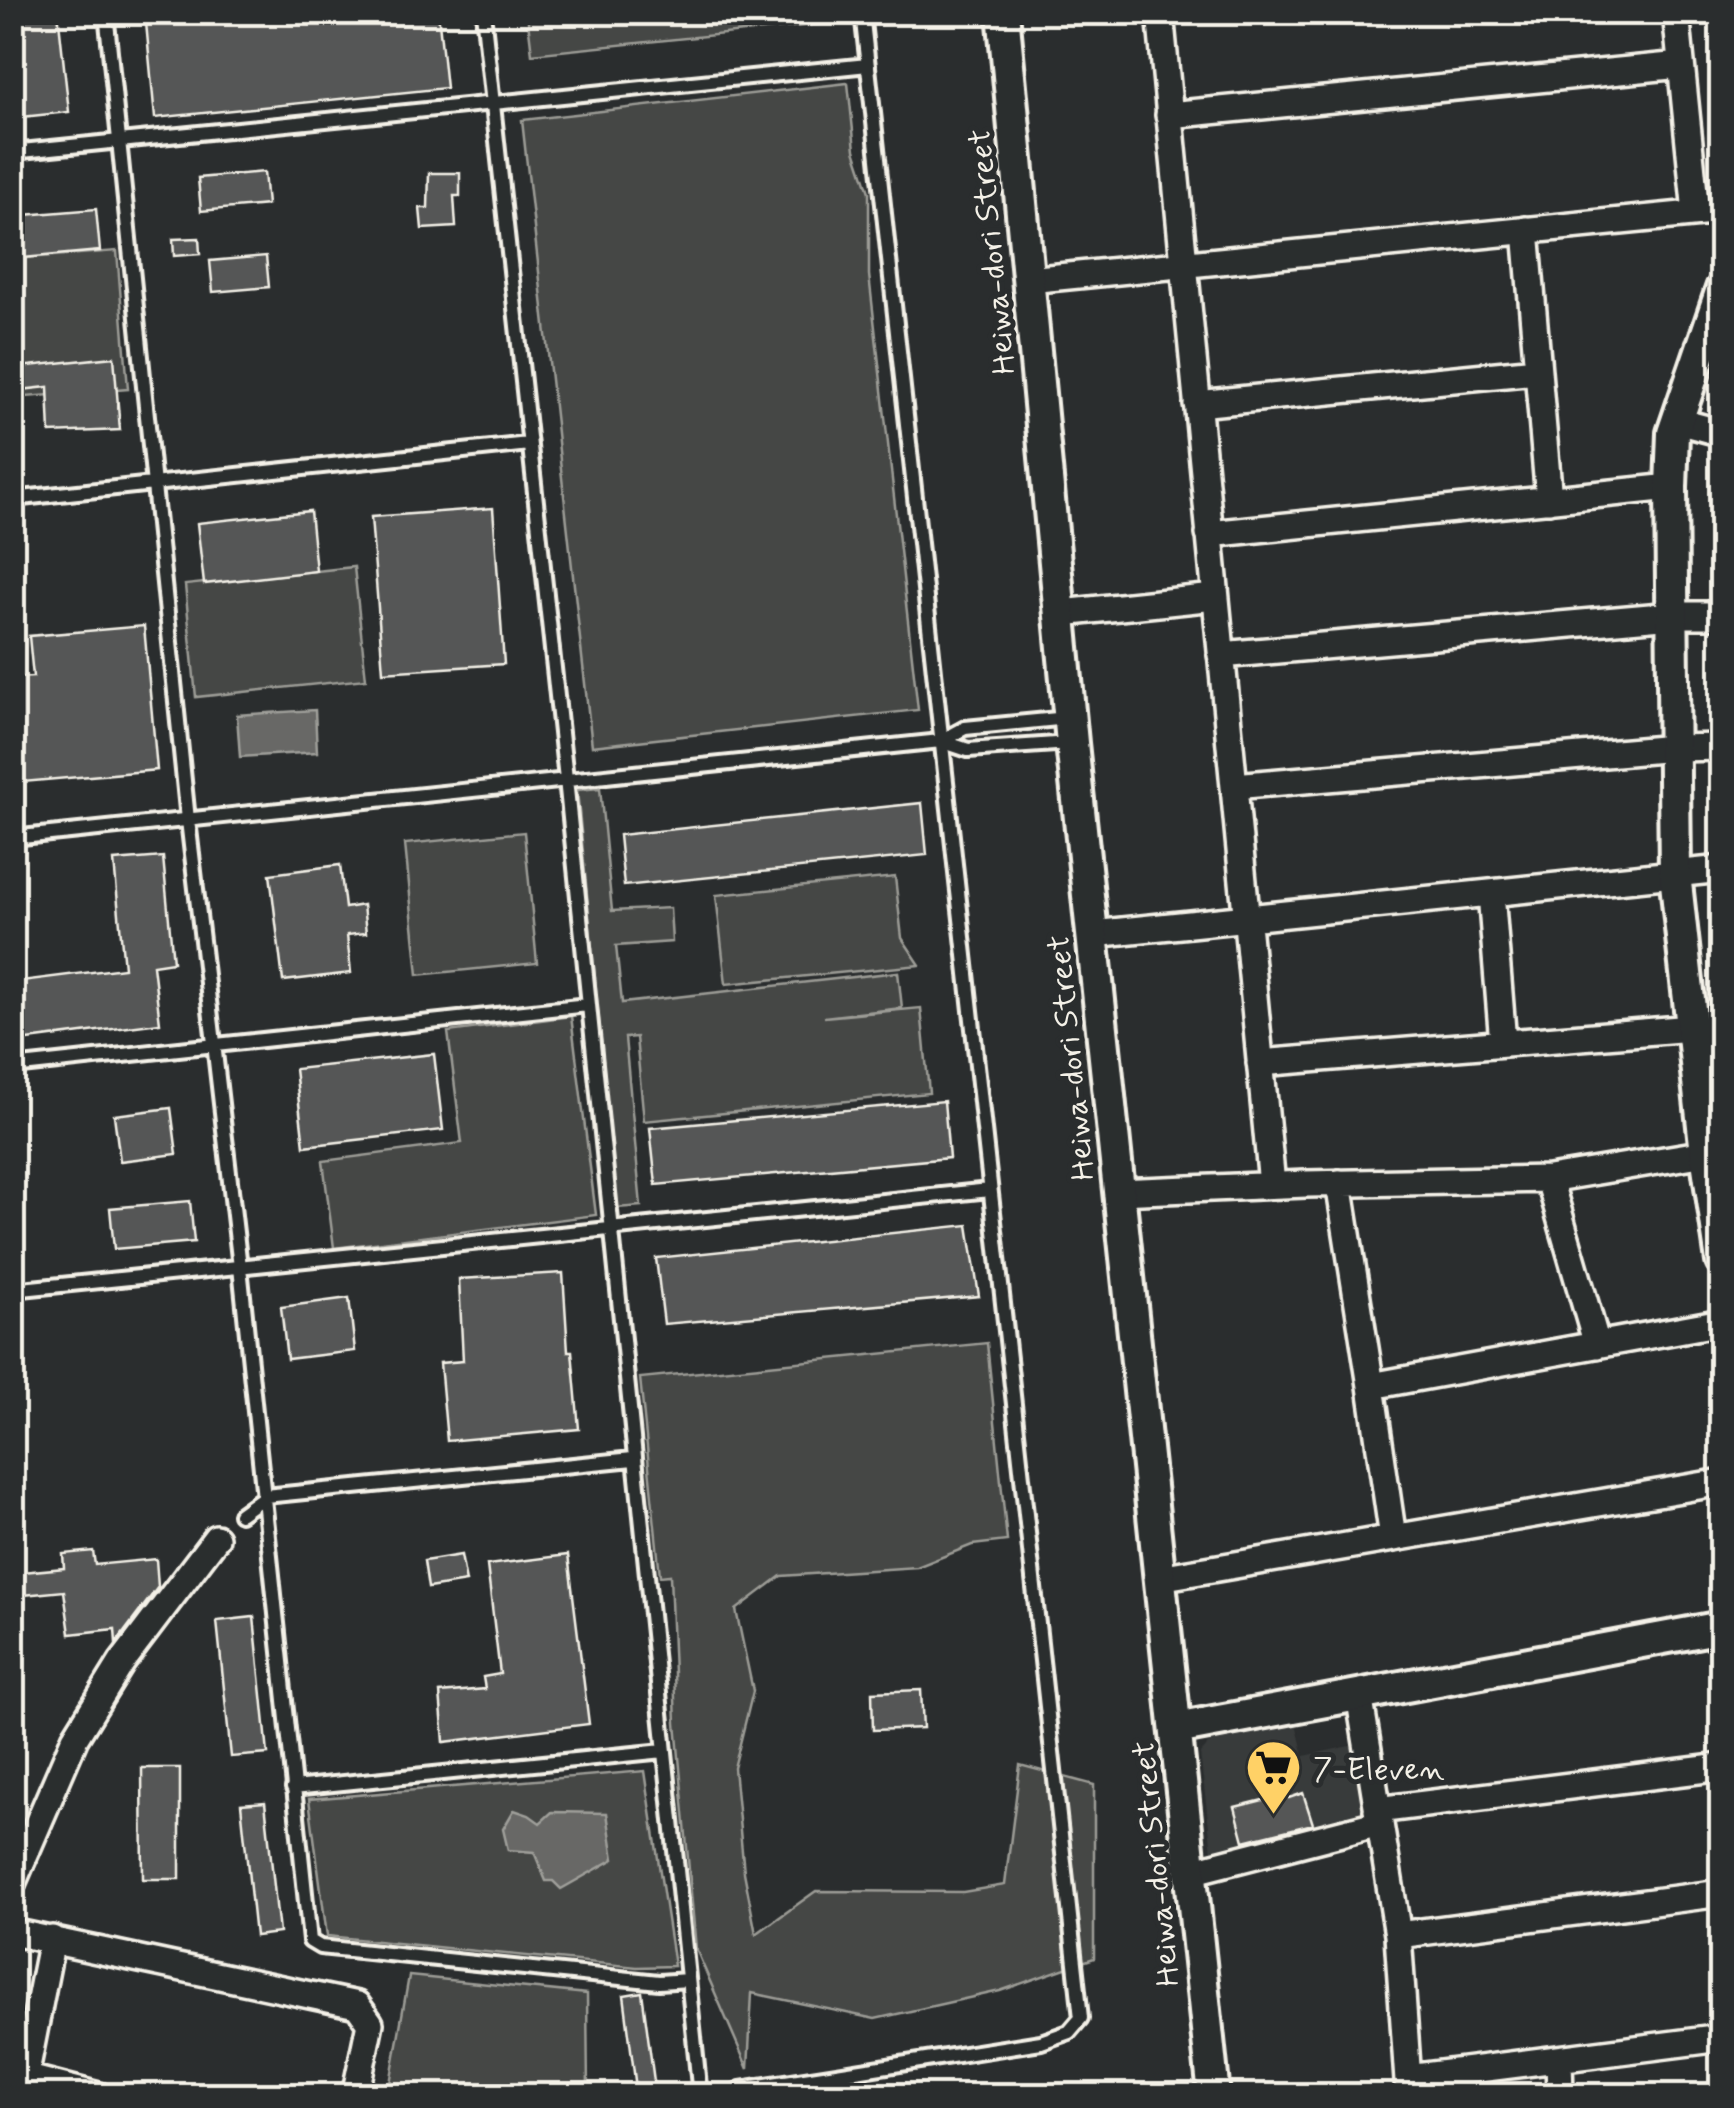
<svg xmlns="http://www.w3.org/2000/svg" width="1734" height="2108" font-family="Mynerve,sans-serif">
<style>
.built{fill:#373a3a}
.green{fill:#444645;stroke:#9c9c96;stroke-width:2.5}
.water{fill:#676866;stroke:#9f9f9a;stroke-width:2.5}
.building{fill:#555756;stroke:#f4f1e8;stroke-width:2.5}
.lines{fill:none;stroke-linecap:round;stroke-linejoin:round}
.service-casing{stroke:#f4f1e8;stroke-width:20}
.minor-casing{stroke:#f4f1e8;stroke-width:32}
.tertiary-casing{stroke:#f4f1e8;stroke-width:38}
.service{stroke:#2a2d2e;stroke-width:12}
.minor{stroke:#2a2d2e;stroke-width:25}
.tertiary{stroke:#2a2d2e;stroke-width:30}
.labels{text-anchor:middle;stroke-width:10;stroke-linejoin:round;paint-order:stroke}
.street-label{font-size:32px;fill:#f4f1e8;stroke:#2a2d2e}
.poi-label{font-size:32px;fill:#f4f1e8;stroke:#2a2d2e;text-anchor:start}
</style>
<rect width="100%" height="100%" fill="#2a2d2e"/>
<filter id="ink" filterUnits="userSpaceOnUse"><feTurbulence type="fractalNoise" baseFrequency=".01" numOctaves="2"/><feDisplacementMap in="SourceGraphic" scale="20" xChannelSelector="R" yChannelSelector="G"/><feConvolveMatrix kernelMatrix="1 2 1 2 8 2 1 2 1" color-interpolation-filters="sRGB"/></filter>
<g filter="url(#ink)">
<path class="built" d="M1295,1719L1304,1756L1354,1745L1366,1817L1213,1860L1200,1754L1213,1739Z"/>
<path class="green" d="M821,13L822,24L532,54L527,13Z
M848,83L855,150L869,192V275L918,710L592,746L522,120Z
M117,251L128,389L13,398V259Z
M354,567L366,679L196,697L185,585Z
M600,788L612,911L670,908L672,942L616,946L622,1003L898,972L902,1008L824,1017L921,1008L929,1093L644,1121L636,1037L625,1038L641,1206L617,1208L577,790Z
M524,832L537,963L418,975L405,844Z
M895,877L902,938L920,965L726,984L716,895Z
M571,1016L596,1215L334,1248L323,1161L462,1143L448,1032Z
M987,1343L1007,1541L972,1545L917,1567L781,1576L736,1610L753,1691L734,1768L744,1872L756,1934L816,1891L963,1892L1005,1885L1020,1765L1094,1785V1958L1000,1991L875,2019L752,1993L748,2069L696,1949L676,1723L670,1575L660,1576L640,1378Z
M645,1771L674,1966L637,1967L327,1936L309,1799Z
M409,1976L587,1994L588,2095H388Z"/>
<path class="water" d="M315,710L317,752L240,757L237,715Z
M514,1810L529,1815L540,1823L552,1812L607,1813L614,1859L561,1889L553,1881H546L534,1852L508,1850L503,1829Z"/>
<path class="building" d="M12,12H58L69,112L12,118Z
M145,12H438L446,88L155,118Z
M264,172L267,205L201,211L198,178Z
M429,173H460V196H454L456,227L422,229L420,208H428Z
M96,209L100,251L12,259V216Z
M199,238L200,254L174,256L173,239Z
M266,256L269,287L213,292L210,261Z
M114,357L120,430L50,433L48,387L20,390L18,367Z
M493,508L504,664L383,672L371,517Z
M310,511L316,571L204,584L197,523Z
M144,626L157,770L12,783V678L33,677L29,636Z
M922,803L927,855L624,886L619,835Z
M163,857L173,962L153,965L160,1023L12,1042V1005L24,1004L21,981L124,968L114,861Z
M340,865L345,908L363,905L366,933L347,935L351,973L283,981L270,874Z
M434,1054L443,1130L304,1146L295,1069Z
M944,1101L949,1158L656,1185L650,1128Z
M171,1108L177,1154L120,1161L114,1115Z
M190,1201L194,1242L114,1249L110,1208Z
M968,1225L979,1296L664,1324L656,1258Z
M563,1273L568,1351H572L579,1429L447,1441L440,1363L463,1361L459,1279Z
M349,1298L355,1351L287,1359L281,1307Z
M93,1551L95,1565L156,1559L158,1587L116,1643L115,1629L70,1634L64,1591L12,1596V1573L64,1568L63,1554Z
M461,1555L466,1582L428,1588L424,1561Z
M568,1555L589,1724L444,1742L440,1693L485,1689L483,1677L500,1674L487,1565Z
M254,1617L268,1754L231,1757L217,1621Z
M921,1690L923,1728L873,1730L872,1692Z
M142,1768H180V1879H143Z
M1303,1793L1313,1824L1244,1841L1235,1807L1287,1794L1289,1798Z
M265,1802L279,1933L255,1936L241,1804Z
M642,1992L656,2096H637L624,1995Z"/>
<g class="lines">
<defs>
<path id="service" d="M106,12L188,820L240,1267L310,1941L320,1947L659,1982L688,1980
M483,12L566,779L700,2096
M12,152L868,65
M12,499L529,444
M1068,718L965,728L941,741L968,750L1070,743
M12,838L941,741
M12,1067L588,1005
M12,1290L990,1190
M240,1514L265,1496L633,1459
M293,1788L664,1751
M727,2096L741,2089L1041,2042L1069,2032L1081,2018L862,12"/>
<path id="minor" d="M1160,12L1272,1185
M1676,12L1696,213
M1169,115L1681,65
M1526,230L1549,500
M1028,280L1722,211
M1197,404L1537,371
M1677,421L1722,433
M1209,534L1671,487
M1062,613L1215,597
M1221,655L1673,615H1722
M1234,786L1674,748L1722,747
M1491,893L1503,1043
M1093,934L1722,869
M1260,1063L1692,1028
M1549,1179L1597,1345
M1339,1183L1371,1386
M1118,1192L1306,1184L1549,1179L1706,1153
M1393,1538L1371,1386L1722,1322
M1159,1578L1722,1482
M1359,1694L1398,1935L1409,2096
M1377,1810L1722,1767
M1190,1872L1380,1823
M12,1884L75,1738L122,1662L216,1538
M12,1932L357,2005L370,2023L355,2096
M1398,1935L1722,1893
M52,1939L25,2077L99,2096
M1559,2059L1560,2096
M1408,2078L1722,2038"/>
<path id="tertiary" d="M1003,12L1072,743L1214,2096
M1722,289L1673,433L1671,487L1675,874L1706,1153L1722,1261
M1176,1729L1722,1627"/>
</defs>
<use href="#service" class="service-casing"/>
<use href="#minor" class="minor-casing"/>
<use href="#tertiary" class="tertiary-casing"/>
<use href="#service" class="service"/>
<use href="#minor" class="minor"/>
<use href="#tertiary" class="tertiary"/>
</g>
</g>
<defs>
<symbol id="supermarket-pin" viewBox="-11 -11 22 30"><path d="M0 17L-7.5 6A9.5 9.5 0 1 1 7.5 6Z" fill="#ffd166" stroke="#2a2d2e"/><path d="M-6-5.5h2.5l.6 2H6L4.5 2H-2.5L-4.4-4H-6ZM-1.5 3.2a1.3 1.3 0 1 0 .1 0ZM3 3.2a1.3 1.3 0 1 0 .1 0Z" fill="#111"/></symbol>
</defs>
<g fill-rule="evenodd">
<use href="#supermarket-pin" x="1242" y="1736" width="63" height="86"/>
</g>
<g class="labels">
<g class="street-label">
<text transform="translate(991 252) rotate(-96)" y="11">Heiwa-dori Street</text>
<text transform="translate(1070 1058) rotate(-96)" y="11">Heiwa-dori Street</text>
<text transform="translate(1155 1864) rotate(-96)" y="11">Heiwa-dori Street</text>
</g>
<g class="poi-label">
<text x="1313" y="1779">7-Eleven</text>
</g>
</g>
<rect width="1734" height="2108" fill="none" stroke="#2a2d2e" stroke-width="50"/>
<rect x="25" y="25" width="1684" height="2058" fill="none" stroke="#f4f1e8" stroke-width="4" filter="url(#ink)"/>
</svg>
